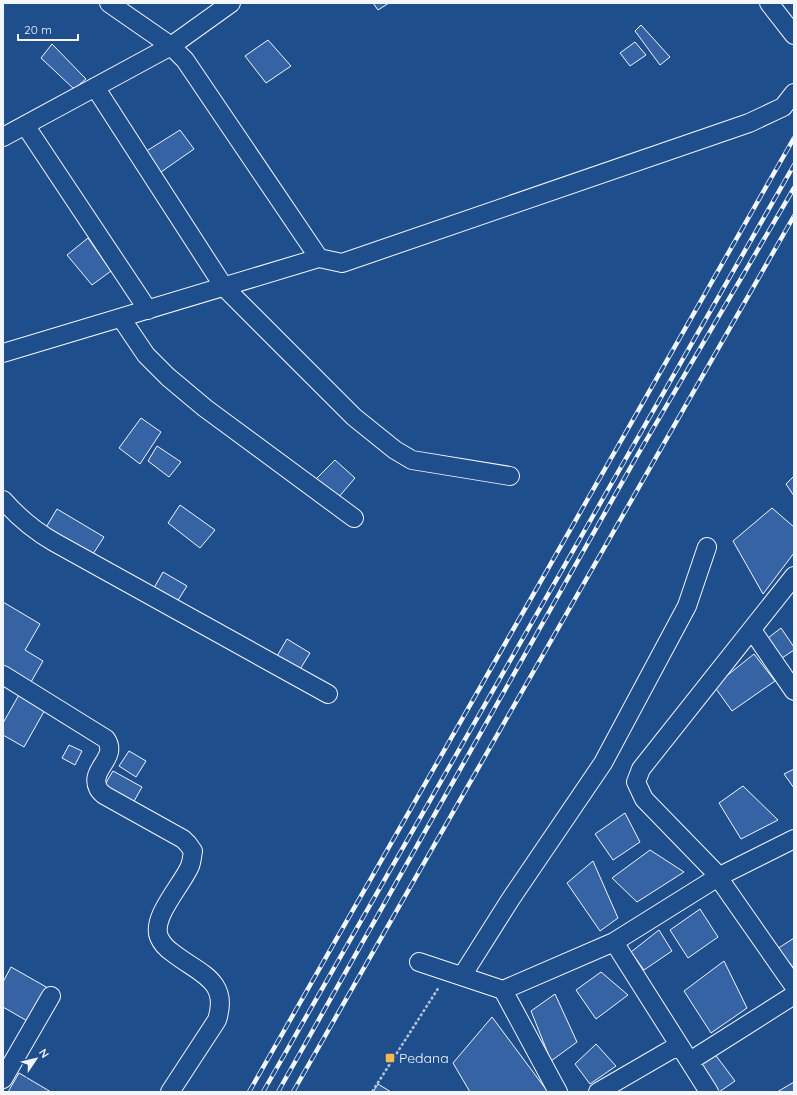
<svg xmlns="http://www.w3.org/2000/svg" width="797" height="1095" font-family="Quicksand,sans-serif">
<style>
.building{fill:#3563a3;stroke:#f2f6ff}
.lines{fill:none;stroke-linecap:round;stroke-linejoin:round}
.minor-casing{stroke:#f2f6ff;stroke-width:20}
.path{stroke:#b3c4dc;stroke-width:2.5;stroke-dasharray:3 2;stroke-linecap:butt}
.minor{stroke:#1f4e8c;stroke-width:18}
.rail-casing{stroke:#f2f6ff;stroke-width:4.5}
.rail{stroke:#1f4e8c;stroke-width:3;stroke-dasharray:9;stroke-linecap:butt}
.poi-dot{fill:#ffb74d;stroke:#1f4e8c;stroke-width:1.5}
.labels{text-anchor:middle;stroke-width:3;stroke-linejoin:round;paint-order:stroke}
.poi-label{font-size:14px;fill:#f2f6ff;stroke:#1f4e8c;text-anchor:start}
</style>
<rect width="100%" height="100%" fill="#1f4e8c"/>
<path class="building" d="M373,3H389L378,10Z
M641,25L670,57L660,65L635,31Z
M268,40L291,66L266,83L245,56Z
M635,42L646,55L630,66L620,53Z
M52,44L86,79L74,89L41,58Z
M180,130L194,149L161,172L145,152Z
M88,238L111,271L92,285L67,255Z
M141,418L161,432L140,464L119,448Z
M157,446L181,462L169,477L148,461Z
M335,460L355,478L338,498L316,479Z
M794,476V496L786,484Z
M180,505L215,530L200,548L168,523Z
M772,508L794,527V553L763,594L733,541Z
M57,509L104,537L91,557L45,529Z
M163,572L187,586L177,602L154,588Z
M3,602L40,624L25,650L43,661L31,682L3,665Z
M781,628L794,647V650L782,658L768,638Z
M287,639L310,653L299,671L277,656Z
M754,654L775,681L732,711L714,686Z
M20,693L46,708L24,747L3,735V723Z
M69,745L82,751L75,765L62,758Z
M129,751L146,761L136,777L119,766Z
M794,769V788L784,774Z
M113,771L142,787L133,803L104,786Z
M743,786L778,820L741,839L719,803Z
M625,813L640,842L613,860L595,834Z
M650,850L684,872L637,902L612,878Z
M593,861L618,918L600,931L567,883Z
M700,909L718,937L688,958L670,930Z
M659,930L672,951L644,970L631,952Z
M794,938V968L777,949Z
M724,961L747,1008L711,1033L684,991Z
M11,967L48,988L29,1022L3,1007V982Z
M601,972L628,995L596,1019L576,990Z
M555,994L577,1042L551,1061L531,1011Z
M492,1017L548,1092H470L453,1063Z
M596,1044L616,1066L590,1084L575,1064Z
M714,1053L735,1081L719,1092H715L699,1065Z
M19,1073L51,1092H8Z
M794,1082V1092H777Z
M378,1084L391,1092H373Z"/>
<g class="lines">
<defs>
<path id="minor" d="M109,3L171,46L185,60L319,258L342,263L749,123L783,107L794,93
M769,3L794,35
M95,87L224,287L354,417L395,450L412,460L510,476
M25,125L148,310
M3,137L171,46L231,3
M121,318L146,355L168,377L205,408L354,518
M3,353L319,258
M3,500C19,518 33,530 54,542L328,694
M794,576L641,769L636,782L644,799L713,870L794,986
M752,630L794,691
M3,675L106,739C119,758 89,769 98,788C99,791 102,793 104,795L183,839L188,844L193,851C192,856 192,861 190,866C182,885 151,917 159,937C162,944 167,949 173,953C198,973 230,980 217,1020L170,1092
M614,942L718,877L794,839
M419,962L503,990L614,942L709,1092
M462,976L510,900L603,763L687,606L707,547
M503,990L558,1092
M690,1061L794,995
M3,1079L51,996
M598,1092L679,1045"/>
</defs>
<use href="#minor" class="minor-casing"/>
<path class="path" d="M372,1092L439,987"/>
<use href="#minor" class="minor"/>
<defs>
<path id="rail" d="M249,1092L794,138
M263,1092L794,165
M278,1092L637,456L794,188
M293,1092L794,216"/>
</defs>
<use href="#rail" class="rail-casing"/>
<use href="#rail" class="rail"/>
</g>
<rect class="poi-dot" x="385" y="1053" width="10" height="10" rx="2"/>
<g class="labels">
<g class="poi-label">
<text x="399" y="1063">Pedana</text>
</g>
</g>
<rect width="797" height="1095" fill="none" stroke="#f2f6ff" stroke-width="8"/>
<g transform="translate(36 1059) rotate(55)" stroke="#1f4e8c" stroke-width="3" paint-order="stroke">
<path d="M0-3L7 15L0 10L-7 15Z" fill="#f2f6ff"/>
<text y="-6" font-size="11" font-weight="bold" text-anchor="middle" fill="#f2f6ff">N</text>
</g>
<path d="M18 34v6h60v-6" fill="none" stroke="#f2f6ff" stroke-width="2"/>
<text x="24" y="34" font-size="12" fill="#f2f6ff" stroke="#1f4e8c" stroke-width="3" paint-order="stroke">20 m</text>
</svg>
